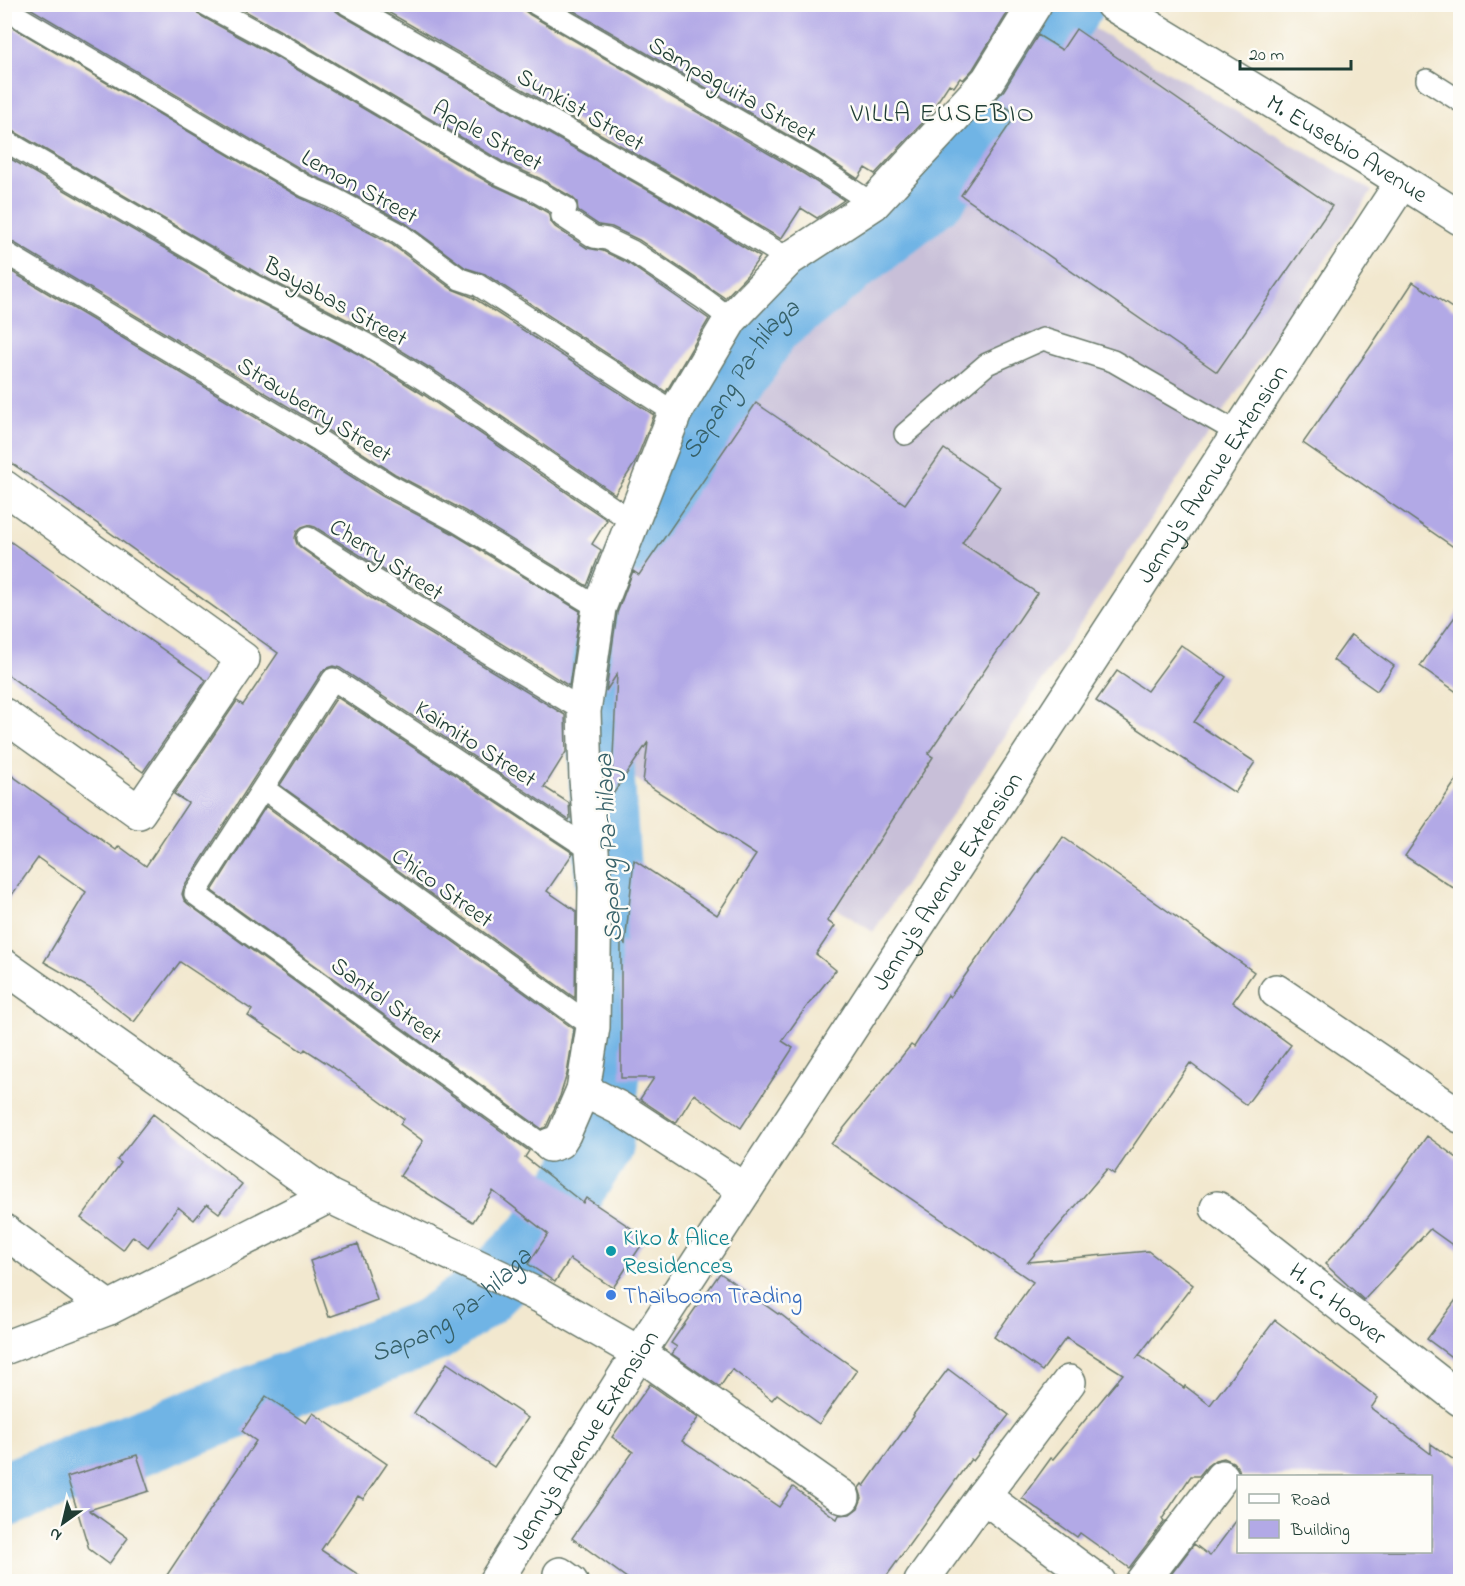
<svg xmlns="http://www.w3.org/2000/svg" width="1465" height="1586" font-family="'Indie Flower',sans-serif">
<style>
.industrial{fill:#c8bfd8}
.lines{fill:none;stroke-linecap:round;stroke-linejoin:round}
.river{stroke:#6fb4e5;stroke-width:66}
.building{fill:#b2a9e6}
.service-casing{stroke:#69796a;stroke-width:24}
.minor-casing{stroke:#69796a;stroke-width:36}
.tertiary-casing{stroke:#69796a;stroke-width:36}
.service{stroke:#fff;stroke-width:21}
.minor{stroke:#fff;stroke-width:33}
.tertiary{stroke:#fff;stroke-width:33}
.culture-dot{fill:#0f9aa8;stroke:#fdfcf7;stroke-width:2}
.shop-dot{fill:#3f7fe0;stroke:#fdfcf7;stroke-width:2}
.labels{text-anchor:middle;stroke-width:5;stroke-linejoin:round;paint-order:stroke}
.street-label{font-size:24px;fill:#1f3d34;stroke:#fdfcf7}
.culture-label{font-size:24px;fill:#0d838f;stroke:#fdfcf7;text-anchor:start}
.shop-label{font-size:24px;fill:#366cbe;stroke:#fdfcf7;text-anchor:start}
.neighbourhood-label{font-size:26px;letter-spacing:1.5px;fill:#1f3d34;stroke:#fdfcf7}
.water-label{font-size:26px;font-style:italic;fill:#376169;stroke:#fdfcf7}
</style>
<rect width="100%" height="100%" fill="#fdfcf7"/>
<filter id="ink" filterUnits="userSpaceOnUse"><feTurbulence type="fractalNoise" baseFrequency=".0167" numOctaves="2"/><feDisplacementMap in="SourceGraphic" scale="12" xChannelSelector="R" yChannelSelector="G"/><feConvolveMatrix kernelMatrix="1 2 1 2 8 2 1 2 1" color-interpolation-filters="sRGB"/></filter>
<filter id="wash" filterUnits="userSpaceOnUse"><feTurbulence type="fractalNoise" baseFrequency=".008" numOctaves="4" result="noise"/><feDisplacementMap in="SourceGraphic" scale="24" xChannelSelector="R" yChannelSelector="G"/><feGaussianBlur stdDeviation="1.35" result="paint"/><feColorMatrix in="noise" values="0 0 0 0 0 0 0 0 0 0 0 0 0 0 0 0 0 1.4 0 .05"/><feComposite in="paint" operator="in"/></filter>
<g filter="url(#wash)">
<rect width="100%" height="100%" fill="#f2e8cf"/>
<path class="industrial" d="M1080,20L1372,191L873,932L611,763L610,680L624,604L719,432L780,339L954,197Z"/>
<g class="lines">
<path class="river" id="s1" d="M4,1495L432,1330L483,1294L542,1235L600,1145L616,993L602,781L601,668L619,602L674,476L768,325L935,193L1071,4"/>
</g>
<g id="blocks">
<path class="building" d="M23,4H192L194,10L199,15L276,57L491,184L528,201L550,214L551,222L555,227L587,248L603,251L626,262L709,319L666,392L485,274L466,268L404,222L337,186L311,175Z
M233,4H334L336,11L341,15L702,221L760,257L747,275L725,298L639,240L612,227L599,225L578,211L577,202L572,197L539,178L503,162L288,35Z
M374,4H523L525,11L530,15L804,174L844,200L817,218L801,208L781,239L714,199Z
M562,4H1013L973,69L963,80L960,78L954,87L949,84L926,119L875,174L865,168L858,179L817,152Z
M4,22L299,197L325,209L391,244L452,289L472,297L654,415L635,463L615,494L438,373L371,332L257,273L10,129L4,127Z
M1076,29L1332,206L1217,372L961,195L1017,114L995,100L1004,90L1038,35L1062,50Z
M4,155L245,295L358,354L424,395L607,520L592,544L601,550L587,586L465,511L395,474L324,428L11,241L4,239Z
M4,267L310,450L382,496L452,533L580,611L569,686L315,527L308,525L302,527L297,531L295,538L297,544L301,548L371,598L565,715L566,752L544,787L569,803L570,818L569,820L340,668L333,666L327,668L322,672L184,887L182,894L184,900L188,904L529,1151L525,1157L583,1203L586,1198L646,1238L613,1288L570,1259L555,1282L528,1264L548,1234L493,1191L473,1222L400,1176L423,1141L400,1124L404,1119L339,1071L305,1049L303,1052L248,1016L252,1010L180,962L134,1022L93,990L44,962L86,892L38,858L4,906V770L116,850L119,846L146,866L188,803L174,794L237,701L243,705L278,653L42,484L4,458Z
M1413,282L1461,314V552L1303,443L1369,349Z
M756,403L905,504L944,449L1000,487L962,543L1037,593L928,754L933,757L827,921L835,926L816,954L836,970L804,1010L782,1041L793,1048L741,1128L694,1094L676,1123L640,1099L654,1078H621V941L625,944L634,860L717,915L756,855L643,782L648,742L611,797L617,674L606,691L617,613L633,571L639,575Z
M4,537L206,680L143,772L4,672Z
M1461,608V695L1420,666Z
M1351,635L1394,666L1377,691L1333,660Z
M1181,645L1226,677L1194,722L1255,762L1235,793L1096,701L1117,671L1147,691Z
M337,697L573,853L547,891L576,911L575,998L280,785Z
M1461,773V893L1405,856Z
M266,806L574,1029L567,1074L560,1096L546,1127L542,1129L212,891Z
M1063,837L1254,972L1233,1002L1291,1045L1246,1105L1190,1063L1114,1174L1107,1169L1028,1262L1148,1251L1193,1285L1136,1359L1139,1355L1184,1388L1185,1386L1210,1405L1275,1320L1378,1398L1371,1408L1431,1454V1444L1461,1465V1581H1166L1194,1544L1210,1556L1239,1517V1551H1431V1476H1240L1239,1469L1233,1462L1224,1458L1215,1460L1207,1466L1199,1476H1191L1162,1519L1164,1522L1129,1568L1080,1533L1077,1537L1022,1498L1051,1458L1053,1459L1123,1374L1066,1338L1042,1371L994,1337L1033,1282L831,1144L911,1045L914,1047L948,995L950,997Z
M153,1114L242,1184L219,1213L207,1204L194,1220L178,1207L148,1247L133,1236L123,1250L81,1218L121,1163L117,1160Z
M1427,1136L1461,1161V1251L1430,1229L1364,1300L1325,1264L1369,1216Z
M358,1244L377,1300L329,1317L310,1261Z
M720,1273L778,1314L779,1313L806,1334L857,1370L819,1424L777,1394L772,1400L732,1369L720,1387L672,1354L677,1347L671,1343Z
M1461,1293V1364L1427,1339Z
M447,1363L528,1418L494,1467L414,1413Z
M948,1369L1009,1415L973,1461L971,1459L883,1581H631L572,1538L633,1452L612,1437L650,1384L698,1418L682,1441L779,1507L793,1487L837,1519L839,1515L850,1514L858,1508L862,1498L859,1488L862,1484L864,1486L914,1416L913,1415Z
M266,1396L306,1423L313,1413L387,1464L363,1499L358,1496L321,1550L368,1581H163L256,1441L242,1431Z
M137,1455L149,1491L89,1510L128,1538L109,1564L89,1549L67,1477Z"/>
</g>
</g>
<g filter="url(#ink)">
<use href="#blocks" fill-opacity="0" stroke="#69796a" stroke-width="1.5"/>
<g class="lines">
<defs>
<path id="service" d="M205,4L282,46L497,173L534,190L566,208L562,216L594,237L607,239L632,251L704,299L731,319
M347,4L708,210L789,259
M536,4L811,163L873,204
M14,14L305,186L331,197L398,233L460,279L478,285L675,413
M1427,80L1460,101
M4,140L251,284L364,343L431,384L633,522
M4,252L317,439L389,485L458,522L599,608
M905,434L987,364L1043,339L1113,361L1238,433
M308,538L584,711L378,587Z
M263,788L593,1027
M550,1145L540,1143L195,894L333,679L591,850"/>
<g id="minor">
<path d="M4,487L243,659L139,812L4,715"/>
<path d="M4,966L329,1196L540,1296L639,1353L843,1497"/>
<path d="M1276,991L1460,1116"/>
<path d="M583,1090L619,1108L745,1190"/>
<path d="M550,1145L559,1142L564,1134L583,1090L593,1027L595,887L586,779L584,711L599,608L675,413L731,319L789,259L873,204L988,80L1035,4"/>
<path id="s2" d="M1217,1208L1460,1399"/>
<path d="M4,1231L109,1308"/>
<path d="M4,1348L109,1308L329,1196"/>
<path d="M983,1496L1099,1582"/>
<path d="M560,1574L571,1582"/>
<path d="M921,1582L983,1496L1069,1382"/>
<path d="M1142,1582L1222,1477"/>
</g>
<g id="tertiary">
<path id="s3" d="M1112,4L1362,156L1460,218"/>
<path id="s4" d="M495,1582L639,1353L1402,182"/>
</g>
</defs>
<use href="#service" class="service-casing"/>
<use href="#minor" class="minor-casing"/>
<use href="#tertiary" class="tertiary-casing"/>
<use href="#service" class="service"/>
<use href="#minor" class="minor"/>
<use href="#tertiary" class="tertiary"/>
</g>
</g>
<circle class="culture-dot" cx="611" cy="1251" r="6"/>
<circle class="shop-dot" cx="611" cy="1295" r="6"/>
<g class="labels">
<g class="street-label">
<text transform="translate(733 89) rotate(30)" y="8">Sampaguita Street</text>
<text transform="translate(581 109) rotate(30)" y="8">Sunkist Street</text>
<text transform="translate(488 135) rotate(29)" y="8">Apple Street</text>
<text dy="8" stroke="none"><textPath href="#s3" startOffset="276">M. Eusebio Avenue</textPath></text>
<text transform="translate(360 186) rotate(29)" y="8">Lemon Street</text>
<text transform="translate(336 301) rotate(29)" y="8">Bayabas Street</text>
<text transform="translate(315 409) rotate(32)" y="8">Strawberry Street</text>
<text dy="8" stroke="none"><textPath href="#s4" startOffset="1320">Jenny's Avenue Extension</textPath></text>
<text transform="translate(387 559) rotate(33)" y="8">Cherry Street</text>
<text transform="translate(476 743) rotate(33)" y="8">Kaimito Street</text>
<text dy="8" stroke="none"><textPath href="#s4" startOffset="834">Jenny's Avenue Extension</textPath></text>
<text transform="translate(443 887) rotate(36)" y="8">Chico Street</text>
<text transform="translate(387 1000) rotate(36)" y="8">Santol Street</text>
<text dy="8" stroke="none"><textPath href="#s2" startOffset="154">H. C. Hoover</textPath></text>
<text dy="8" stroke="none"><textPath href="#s4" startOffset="168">Jenny's Avenue Extension</textPath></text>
</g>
<g class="culture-label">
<text x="623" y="1245">Kiko &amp; Alice<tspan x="623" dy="28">Residences</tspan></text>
</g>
<g class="shop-label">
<text x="623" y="1303">Thaiboom Trading</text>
</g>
<g class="neighbourhood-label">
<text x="943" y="121">VILLA EUSEBIO</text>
</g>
<g class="water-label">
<text dy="9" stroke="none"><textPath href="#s1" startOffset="1514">Sapang Pa-hilaga</textPath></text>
<text transform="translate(607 848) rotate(-93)" y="9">Sapang Pa-hilaga</text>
<text dy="9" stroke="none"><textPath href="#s1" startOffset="488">Sapang Pa-hilaga</textPath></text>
</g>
</g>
<rect width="1465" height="1586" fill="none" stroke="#fdfcf7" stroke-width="24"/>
<rect x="1237" y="1475" width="195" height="78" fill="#fdfcf7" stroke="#a4b0a9" stroke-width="1.5"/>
<rect x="1249" y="1494" width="30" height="9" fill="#ffffff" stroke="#a4b0a9" stroke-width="1.5"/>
<text x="1291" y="1505" font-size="18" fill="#1f3d34">Road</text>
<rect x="1249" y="1520" width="30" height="18" fill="#b2a9e6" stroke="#a4b0a9" stroke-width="1.5"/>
<text x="1291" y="1535" font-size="18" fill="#1f3d34">Building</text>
<g transform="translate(63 1523) rotate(214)" stroke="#fdfcf7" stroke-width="4.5" paint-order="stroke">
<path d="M0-4.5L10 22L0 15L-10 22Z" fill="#1f3d34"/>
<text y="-9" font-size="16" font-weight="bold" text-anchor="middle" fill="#1f3d34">N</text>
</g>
<path d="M1240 60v9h111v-9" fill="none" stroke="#1f3d34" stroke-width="3"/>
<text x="1249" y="60" font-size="18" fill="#1f3d34" stroke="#fdfcf7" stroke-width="4.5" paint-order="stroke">20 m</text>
</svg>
